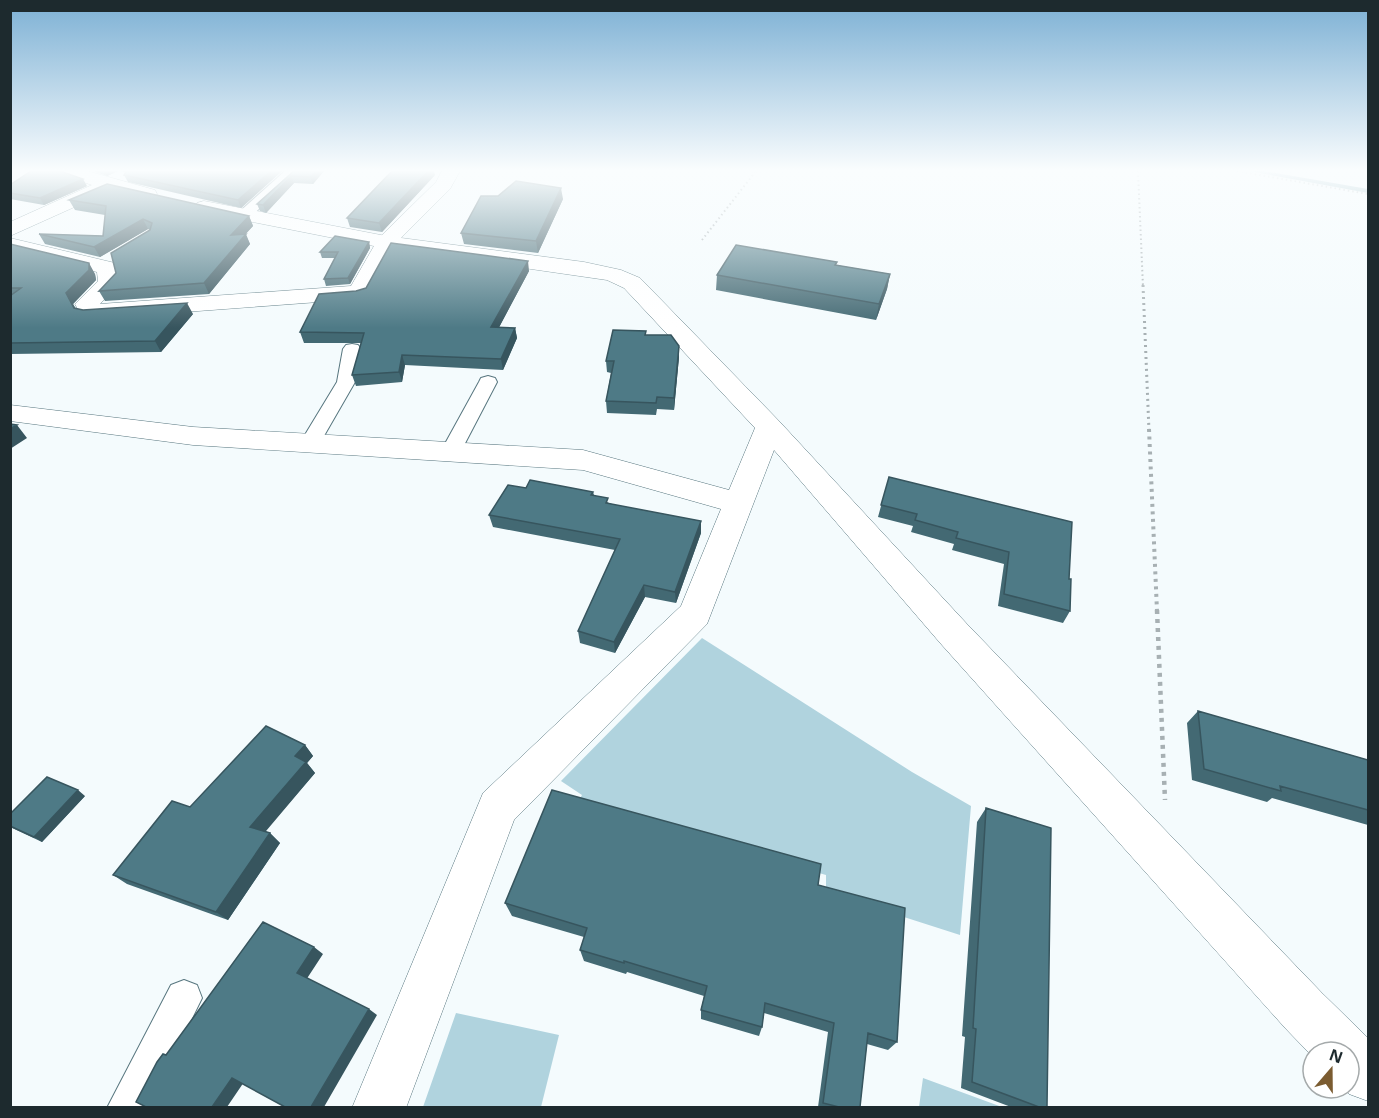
<svg xmlns="http://www.w3.org/2000/svg" width="1379" height="1118" font-family="'Open Sans',sans-serif">
<style>
.green{fill:#b0d3de}
.lines{fill:none;stroke-linecap:round;stroke-linejoin:round}
.stream{fill:#7ba9b5;fill-rule:evenodd}
.service-casing{stroke:#57767f;stroke-width:2}
.minor-casing{stroke:#57767f;stroke-width:1}
.tertiary-casing{stroke:#57767f;stroke-width:1}
.path-far3{stroke:#a7b0b3;stroke-width:2;stroke-dasharray:1.5 3;stroke-linecap:butt}
.path-far2{stroke:#a7b0b3;stroke-width:3;stroke-dasharray:2 4;stroke-linecap:butt}
.path-far1{stroke:#a7b0b3;stroke-width:4;stroke-dasharray:3 4.5;stroke-linecap:butt}
.path{stroke:#a7b0b3;stroke-width:4.5;stroke-dasharray:4 5;stroke-linecap:butt}
.service{fill:#fff;fill-rule:evenodd}
.minor{fill:#fff;fill-rule:evenodd}
.tertiary{fill:#fff;fill-rule:evenodd}
.wall{fill:#436973}
.shaded-wall{fill:#37555e}
.building{fill:#4e7a86;stroke:#37555e;stroke-width:1.5}
</style>
<rect width="100%" height="100%" fill="#f4fbfd"/>
<path class="green" d="M702,638L912,772L971,806L960,935L826,892V875L577,804L582,795L561,781Z
M456,1013L559,1035L541,1107H423Z
M923,1078L1002,1107H919Z"/>
<g class="lines">
<path class="stream" d="M1249,171H1264L1368,189V193Z"/>
<defs>
<path id="service" d="M285,171H295L297,174L248,219H238L236,216L238,213Z
M352,344L358,345L361,349L355,382L317,448L310,450L303,448L300,443L337,382L343,349L346,345Z
M488,376L495,378L497,382L461,451L458,456L451,458L444,456L441,451L479,382L481,378Z
M184,980L197,985L202,998L148,1108H107L171,985Z"/>
<path id="minor" d="M60,171H87L155,190L157,194L155,198L148,200L110,191L10,236V222L92,185L63,175Z
M204,201L386,236L584,262L621,270L640,278L779,421L967,624L1322,993L1368,1038V1101L1349,1094L1344,1088H1349V1052H1313V1057L1286,1029L941,644L774,450L707,624L514,820L406,1108H352L483,793L681,606L721,509L583,470L193,445L10,421V405L193,427L583,450L729,490L755,428L624,288L607,280L393,249L370,292L367,297L359,299L90,319L82,317L75,304L98,281L97,272L10,250V238L115,263L120,282L100,304L351,286L374,246L197,211L194,207L197,203Z"/>
<path id="tertiary" d="M442,171H460L450,189L393,246L386,248L379,246L376,242L379,238L436,182Z"/>
</defs>
<use href="#service" class="service-casing"/>
<use href="#minor" class="minor-casing"/>
<use href="#tertiary" class="tertiary-casing"/>
<path class="path-far3" d="M1138,171L1143,287
M1237,171L1368,194
M702,240L756,171"/>
<path class="path-far2" d="M1143,285L1149,431"/>
<path class="path-far1" d="M1149,429L1157,611"/>
<path class="path" d="M1157,610L1165,800"/>
<use href="#service" class="service"/>
<use href="#minor" class="minor"/>
<use href="#tertiary" class="tertiary"/>
</g>
<path class="wall" d="M93,171H118L107,176Z
M119,171H282L241,208L128,182L124,175L125,172Z
M293,171H324L313,184L294,183L266,213L260,211L257,204Z
M435,175L382,232L350,227L347,218Z
M10,185L87,186L44,205L10,199Z
M563,199L538,253L464,244L461,233Z
M69,200L249,216L253,226L245,234L250,244L209,294L105,301L99,291L116,273L150,230L148,229L100,257L45,244L39,234L103,236L105,215L75,210Z
M369,242L370,248L350,284L326,286L324,279L335,258H322L320,252Z
M10,244L95,274L96,280L73,304L76,309L83,310L193,314L161,352L10,354Z
M836,265L890,274L887,289L876,320L716,290L717,275Z
M529,271L499,327L515,328L517,338L503,370L405,365L402,382L356,386L352,375L361,343H304L300,332L356,291Z
M646,335L679,357L674,410L657,409L656,415L607,413L606,401L611,373L607,372L606,361Z
M889,477L1069,579L1070,611L1063,623L998,606L1004,564L952,550L954,544L911,532L913,526L878,517Z
M526,488L593,492L594,495L609,503L701,533L676,603L645,597L615,653L580,643L578,631L615,550L493,527L489,515Z
M1198,711L1368,760V825L1272,798L1267,802L1192,780L1187,723Z
M305,745L313,756L307,763L315,773L265,831L270,833L280,843L228,920L127,884L113,875Z
M85,796L42,842L10,827V814Z
M986,808L1047,1107H1011L961,1088L965,1037L962,1036L977,822Z
M818,885L897,1042L888,1050L867,1044L860,1107H818L828,1032L764,1013L762,1027L759,1036L701,1019V1010L704,996L627,972L626,974L584,961L580,950L584,937L512,916L505,903Z"/>
<path class="shaded-wall" d="M104,171H118L107,176Z
M271,171H282L241,208L238,200Z
M316,171H324L313,184L310,177Z
M428,171H434L435,175L382,232L379,223Z
M291,176L294,183L266,213L263,205Z
M83,179L87,186L44,205L40,198Z
M561,188L563,199L538,253L536,241Z
M249,216L253,226L236,245L231,235Z
M143,219L148,229L100,257L94,247Z
M246,234L250,244L209,294L204,283Z
M369,242L370,248L350,284L348,278Z
M528,261L529,271L494,337L491,327Z
M89,263L95,274L96,280L73,304L81,319L66,293Z
M890,274L887,289L876,320L879,304Z
M187,303L193,314L161,352L155,341Z
M515,328L517,338L503,370L501,359Z
M679,346V357L674,410V398Z
M402,355L405,365L402,382L399,372Z
M17,425L27,438L10,449V429Z
M701,521V533L676,603L675,592Z
M644,585L645,597L615,653L614,642Z
M305,745L313,756L307,763L315,773L261,837L250,827L295,756Z
M78,790L85,796L42,842L34,837Z
M270,833L280,843L228,920L216,912Z
M314,947L323,954L306,980L297,973Z
M369,1009L377,1015L324,1107H311Z
M232,1078L244,1082L227,1107H212Z"/>
<path class="building" d="M31,171H60L83,179L40,198L10,193V185Z
M127,171H271L238,200L124,175Z
M294,171H316L310,177L291,176L263,205L257,204Z
M392,171H428L379,223L347,218Z
M516,181L561,188L536,241L461,233L481,196H498Z
M107,184L249,216L231,235L246,234L204,283L99,291L116,273L111,253L150,230L152,223L143,219L94,247L39,234L103,236L106,206L69,200Z
M335,236L369,242L348,278L324,279L338,252H320Z
M391,243L528,261L491,327L515,328L501,359L402,355L399,372L352,375L364,333L300,332L319,294L356,291L366,288Z
M10,244L89,263V270L66,293L74,308L83,310L187,303L155,341L10,343V296L21,288H10Z
M736,245L837,262L835,265L890,274L879,304L717,275Z
M613,330L646,331L645,335H671L679,346L674,398L657,397L656,403L606,401L614,361H606Z
M10,424L17,425L10,429Z
M889,477L1072,522L1069,579H1071L1070,611L1004,594L1009,552L956,538L958,532L915,520L917,514L881,505Z
M530,480L593,492L591,495L608,498L606,503L701,521L675,592L644,585L614,642L578,631L620,539L489,515L508,485L526,488Z
M1198,711L1368,760V810L1280,786L1281,791L1204,769Z
M266,726L305,745L295,756L306,762L250,827L270,833L216,912L113,875L172,801L190,807Z
M47,777L78,790L34,837L10,826V814Z
M552,790L821,864L818,885L905,908L897,1042L868,1033L860,1107H839L823,1103L834,1023L765,1003L762,1027L701,1010L707,986L624,961V963L580,950L587,928L505,903Z
M986,808L1051,828L1047,1107H1039L972,1082L976,1029L973,1028Z
M263,922L314,947L297,973L369,1009L311,1107H285L232,1078L212,1107H146L136,1102L157,1062L163,1054L166,1055Z"/>
<linearGradient id="sky" x2="0" y2="1"><stop stop-color="#7cb0d4"/><stop offset="0.52" stop-color="#fafdfe"/><stop offset="1" stop-color="#fafdfe" stop-opacity="0"/></linearGradient>
<rect width="1379" height="328" fill="url(#sky)"/>
<rect width="1379" height="1118" fill="none" stroke="#1d2a2e" stroke-width="24"/>
<g transform="translate(1331 1070) rotate(20)"><circle r="28" fill="#ffffff" stroke="#a5aaab" stroke-width="1.5"/>
<path d="M0-4.5L10 22L0 15L-10 22Z" fill="#7b5c31"/>
<text y="-9" font-size="16" font-weight="bold" text-anchor="middle" fill="#1d2a2e">N</text>
</g>
</svg>
